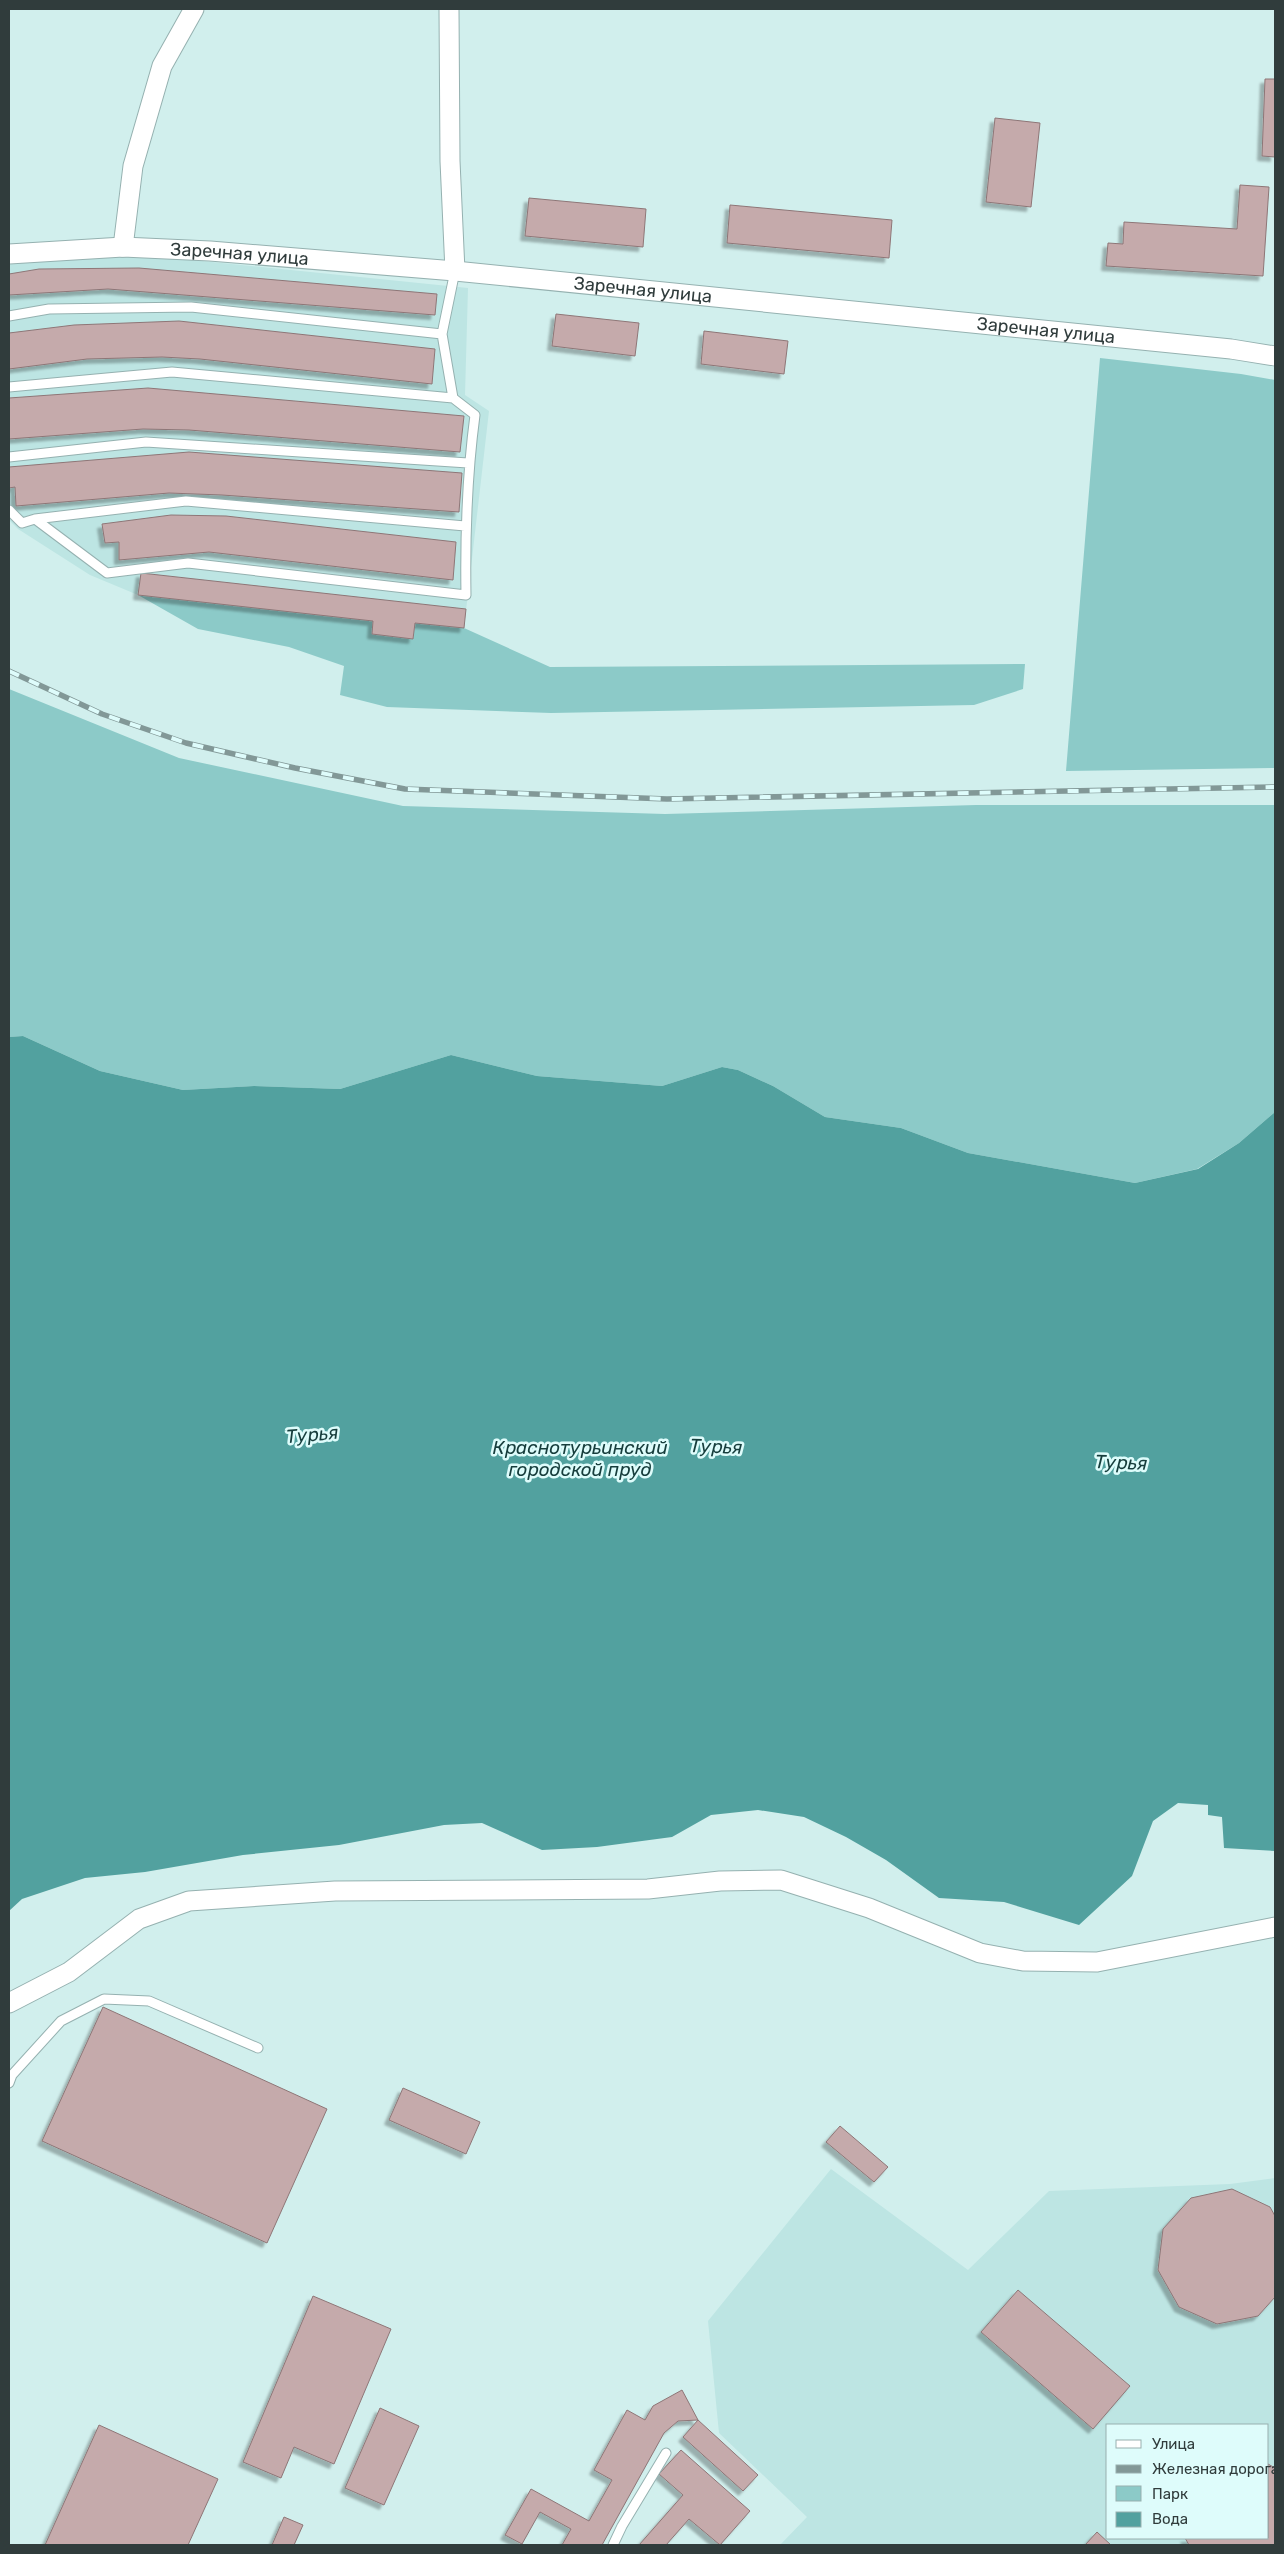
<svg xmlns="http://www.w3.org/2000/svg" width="1284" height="2554" font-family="Rubik,sans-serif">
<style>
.built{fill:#bde5e3;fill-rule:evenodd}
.green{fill:#8ccac8}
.water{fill:#52a19f}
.building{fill:#c5aaab;stroke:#8e7677;filter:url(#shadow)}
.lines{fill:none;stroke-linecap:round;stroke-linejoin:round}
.lane-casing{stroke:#95b1b0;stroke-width:11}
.street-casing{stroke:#95b1b0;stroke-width:21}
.lane{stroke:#fff;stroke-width:9}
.street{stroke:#fff;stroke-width:19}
.rail-casing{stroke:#829897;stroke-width:5.5}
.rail{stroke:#defcfb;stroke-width:4;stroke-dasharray:11;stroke-linecap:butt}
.labels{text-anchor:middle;stroke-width:5;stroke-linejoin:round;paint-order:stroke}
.street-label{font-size:18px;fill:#303c3c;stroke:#defcfb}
.water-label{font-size:19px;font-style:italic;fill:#163d3c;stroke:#defcfb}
</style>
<defs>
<filter id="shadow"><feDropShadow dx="-4.5" dy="4.5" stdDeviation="1" flood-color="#0004"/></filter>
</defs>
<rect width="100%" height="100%" fill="#d1efed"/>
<path class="built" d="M123,253L468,288L465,395L489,411L464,628L415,623L413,639L372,634L373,621L138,595L90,575L18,529L9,520V261Z
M831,2169L968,2270L1049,2191L1230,2184L1275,2178V2545H780L807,2517L719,2433L708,2321ZM1108,2425H1268V2538H1108Z"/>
<path class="green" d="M1100,358L1241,374L1275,380V768L1066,771Z
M138,595L373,621L372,634L413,639L415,623L464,628L550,667L1025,664L1023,689L974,705L551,713L387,707L340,695L344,666L289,647L198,629Z
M9,689L179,758L403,806L665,814L976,805H1275V1112L1239,1143L1197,1169L1135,1183L968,1153L901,1128L825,1117L773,1086L738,1070L722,1067L662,1086L537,1076L451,1055L340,1089L254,1086L183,1090L100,1071L23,1036L9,1037Z"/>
<path class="water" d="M23,1036L100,1071L183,1090L254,1086L340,1089L451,1055L537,1076L662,1086L722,1067L738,1070L773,1086L825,1117L901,1128L968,1153L1135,1183L1198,1169L1239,1143L1275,1112V1851L1224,1848L1222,1817L1208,1815V1805L1178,1803L1153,1821L1132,1876L1079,1925L1004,1902L939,1898L886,1860L846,1837L804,1817L758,1810L711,1815L672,1837L597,1847L542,1850L482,1823L444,1825L339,1845L243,1855L145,1872L85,1878L22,1899L9,1911V1037Z"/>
<path class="building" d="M1265,79H1275V157L1262,156Z
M995,118L1040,123L1031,207L986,202Z
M1240,185L1269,187L1263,276L1106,266L1108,243L1123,244L1124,222L1237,229Z
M529,198L646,209L643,247L525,236Z
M730,205L892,220L889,258L727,243Z
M139,268L437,294L435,315L108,289L9,295V274L39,269Z
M556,314L639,323L635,356L552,346Z
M179,321L435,349L432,384L200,359L162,357L87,359L9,369V333L74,325Z
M704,331L788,341L784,374L701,364Z
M148,388L464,416L460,452L189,430L143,429L9,439V398Z
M189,452L462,473L459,512L222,495L169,493L16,506L15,487L9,488V467Z
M171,515L226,516L456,542L453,580L209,552L119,560V542L105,543L102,524Z
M141,573L466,609L464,628L415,623L413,639L372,634L373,621L138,595Z
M103,2007L327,2109L267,2243L42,2141Z
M403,2088L480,2122L466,2154L389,2120Z
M840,2126L888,2167L874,2182L826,2142Z
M1232,2189L1270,2207L1275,2216V2297L1258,2316L1217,2324L1179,2307L1158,2270L1163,2229L1191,2198Z
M1018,2290L1130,2386L1093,2429L981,2332Z
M313,2296L391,2329L334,2464L294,2447L281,2478L243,2462Z
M682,2390L698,2420L678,2421L664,2433L602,2545H562L571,2529L540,2512L522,2544L505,2535L531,2489L589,2521L612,2480L594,2470L627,2410L645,2420L653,2406Z
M380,2408L419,2426L384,2505L345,2488Z
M698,2420L758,2475L743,2491L683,2437Z
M99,2425L218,2479L188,2545H45Z
M681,2450L750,2511L720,2545L689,2519L666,2545H639L683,2495L659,2474Z
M1268,2464L1275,2468V2545H1189L1185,2538H1268Z
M284,2517L303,2525L294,2545H272Z
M1097,2532L1111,2545H1085Z"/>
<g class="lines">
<defs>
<path id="lane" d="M9,316L49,309L191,307L442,334
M9,387L172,372L453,398
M9,457L146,442L468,463
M9,510L22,523L35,519L186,501L465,526
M35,519L107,573L188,563L466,595C465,534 467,475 475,415L453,398L442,334L455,271
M9,2083L12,2075L61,2021L104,1999L149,2001L258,2048
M613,2545L622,2526L666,2453"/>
<g id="street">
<path d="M449,9L450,161L455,271"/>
<path d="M123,247L133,166L162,66L194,9"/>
<path id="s1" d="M9,254L123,247L210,251L455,271L1231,349L1275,356"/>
<path d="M9,2003L69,1972L139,1919L189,1901L335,1891L648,1889L720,1881L781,1880L869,1908L980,1953L1023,1961L1097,1962L1275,1927"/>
</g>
</defs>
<use href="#lane" class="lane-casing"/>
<use href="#street" class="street-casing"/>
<use href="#lane" class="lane"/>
<use href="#street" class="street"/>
<defs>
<path id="rail" d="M9,671L102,714L186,743L295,768L405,789L667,799L1275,787"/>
</defs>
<use href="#rail" class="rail-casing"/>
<use href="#rail" class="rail"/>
</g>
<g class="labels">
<g class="street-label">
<text dy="6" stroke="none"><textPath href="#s1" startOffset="231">Заречная улица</textPath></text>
<text dy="6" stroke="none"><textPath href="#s1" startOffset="636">Заречная улица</textPath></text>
<text dy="6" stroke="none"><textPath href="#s1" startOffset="1041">Заречная улица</textPath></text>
</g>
<g class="water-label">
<text transform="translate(312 1434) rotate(-5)" y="7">Турья</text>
<text transform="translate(716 1446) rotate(2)" y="7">Турья</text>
<text x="580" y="1454">Краснотурьинский<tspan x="580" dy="22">городской пруд</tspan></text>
<text transform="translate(1121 1462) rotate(2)" y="7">Турья</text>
</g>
</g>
<rect width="1284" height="2554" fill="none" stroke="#303c3c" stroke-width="20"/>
<rect x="1106" y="2424" width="162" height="115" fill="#defcfb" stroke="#98afaf"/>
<rect x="1116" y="2440" width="25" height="8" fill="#ffffff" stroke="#98afaf"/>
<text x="1152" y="2449" font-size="15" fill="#303c3c">Улица</text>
<rect x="1116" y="2465" width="25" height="8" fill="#829897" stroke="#98afaf"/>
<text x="1152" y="2474" font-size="15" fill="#303c3c">Железная дорога</text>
<rect x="1116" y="2486" width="25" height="15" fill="#8ccac8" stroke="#98afaf"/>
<text x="1152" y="2499" font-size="15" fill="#303c3c">Парк</text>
<rect x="1116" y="2512" width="25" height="15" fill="#52a19f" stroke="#98afaf"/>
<text x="1152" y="2524" font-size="15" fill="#303c3c">Вода</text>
</svg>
